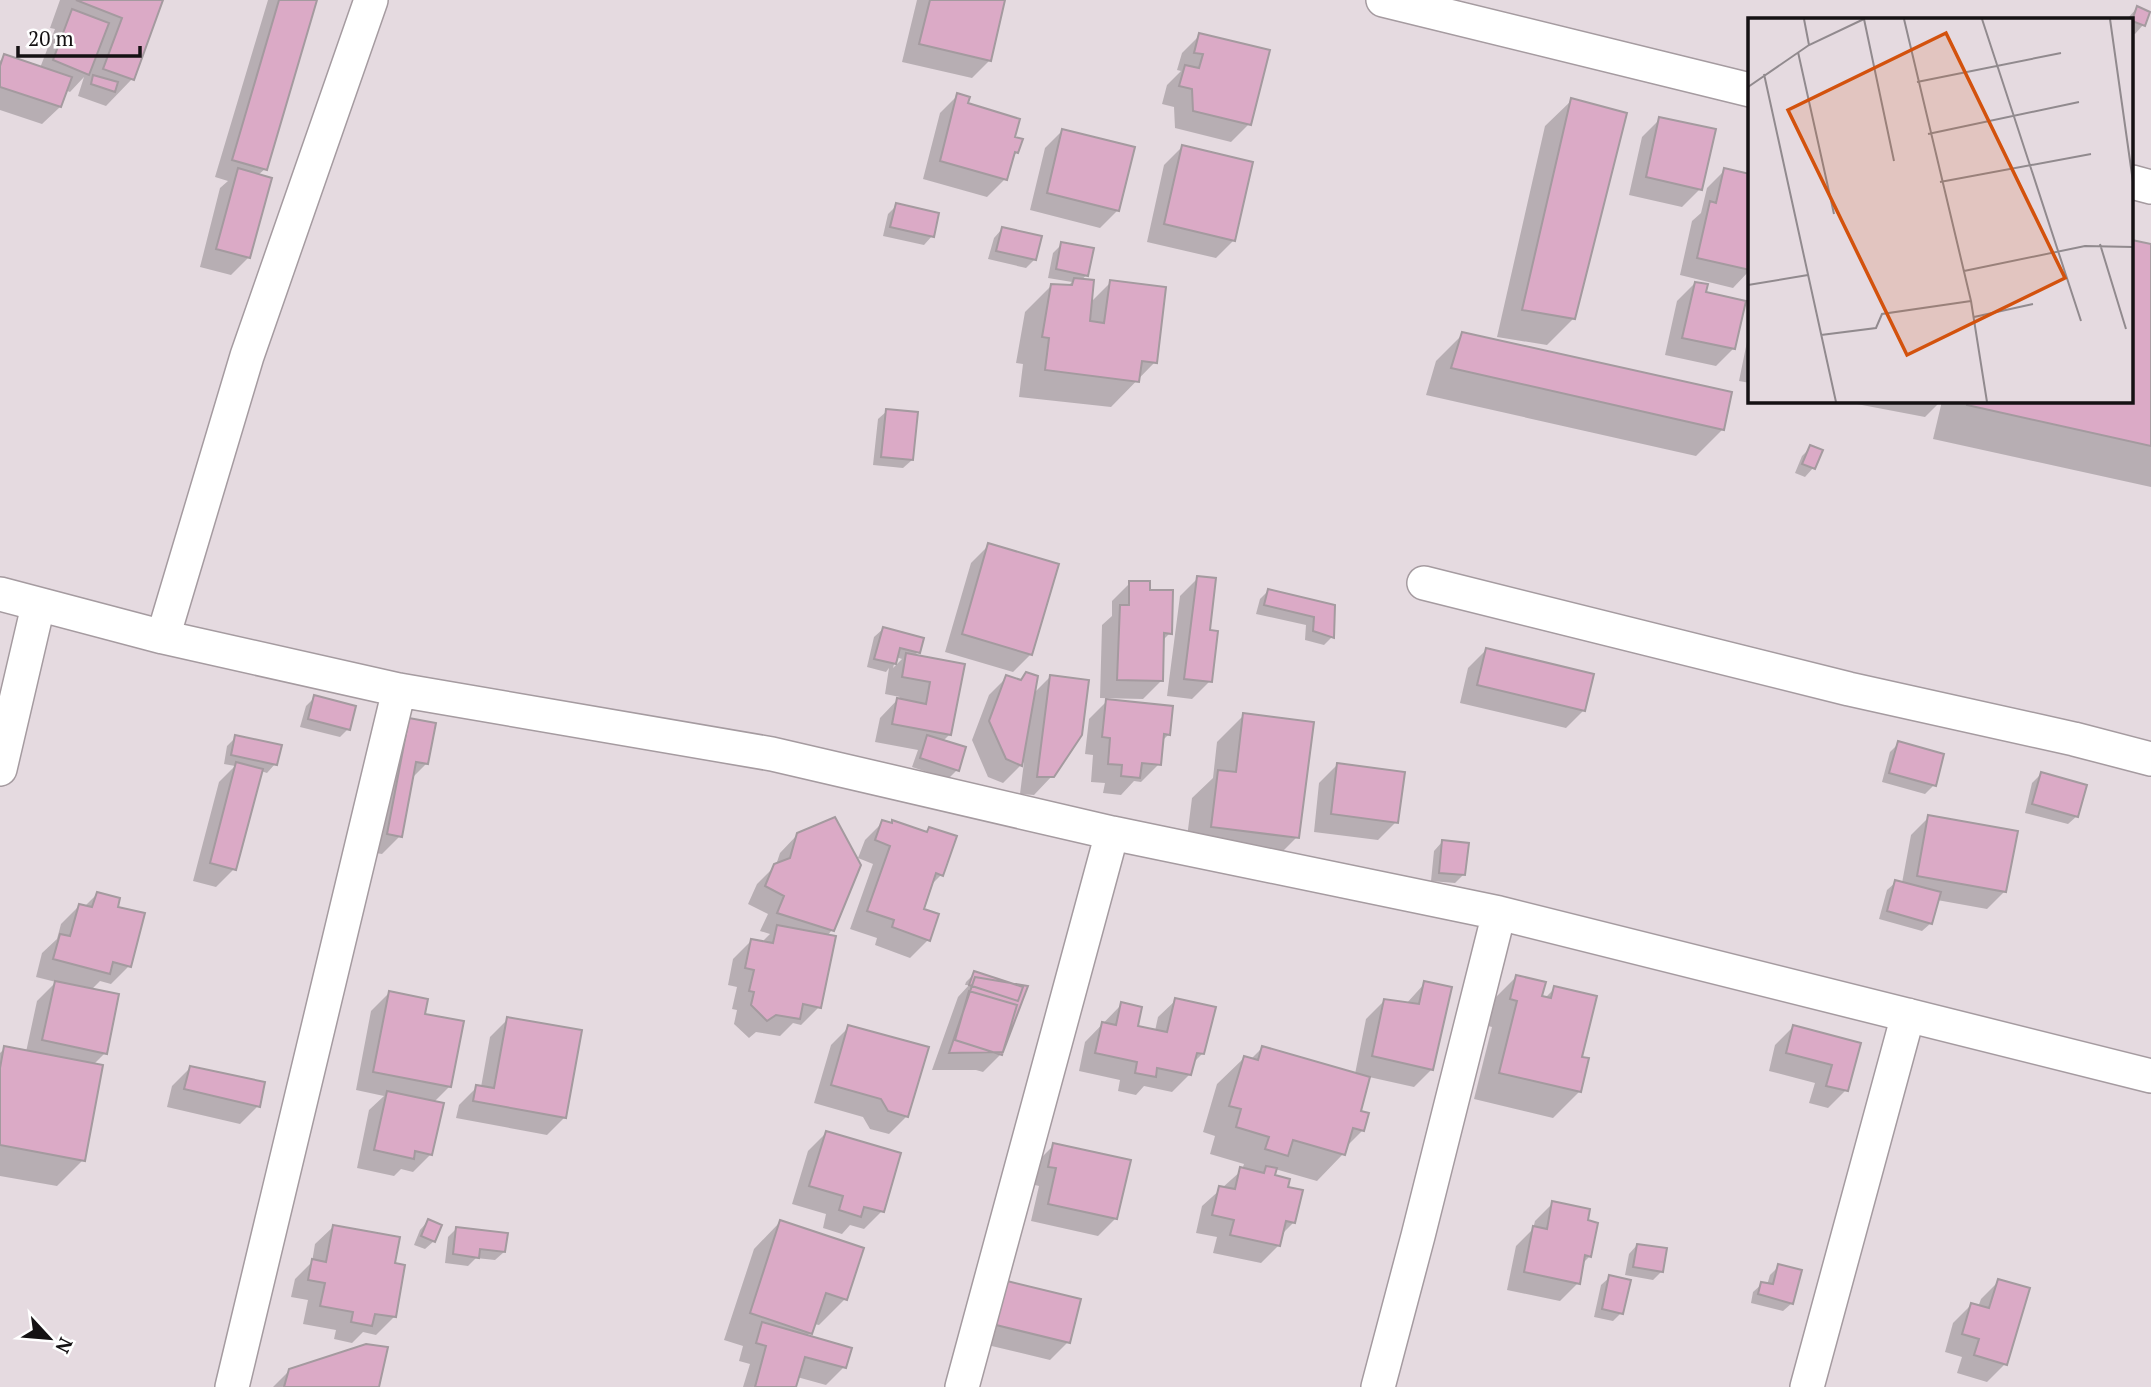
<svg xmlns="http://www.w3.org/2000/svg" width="2151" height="1387" font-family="'PT Serif',serif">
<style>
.shadow{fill:#0003;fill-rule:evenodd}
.building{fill:#dbaac6;stroke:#a49a9f;stroke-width:2}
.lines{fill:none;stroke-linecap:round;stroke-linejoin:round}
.minor-casing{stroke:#a59ba0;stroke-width:36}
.minor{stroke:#fff;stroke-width:33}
.inset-road{fill:none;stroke:#918a8e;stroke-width:2}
.view{fill:#d3520d;fill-opacity:0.15;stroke:#d3520d;stroke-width:3.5}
.inset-edge{fill:none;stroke:#141113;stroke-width:3.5}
</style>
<rect width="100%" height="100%" fill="#e5dae0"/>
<path class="shadow" d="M60,0H161L132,79L106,106L78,96L84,77L70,92L65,90L60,107L42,124L0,110V61L4,56L40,68L55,29L50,28Z
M268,0H315L265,169L258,175L249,257L231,275L200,267L220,188L228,181L215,177Z
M917,0H1004L990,60L972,78L902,62Z
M2137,8L2143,25L2135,34L2132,33V19H2127Z
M1200,35L1249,124L1231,142L1175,128L1174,107L1162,104L1167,85L1181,71L1177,70L1182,53Z
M958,95L966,104L1012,139L1017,152L1012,157L1005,179L987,197L923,179L940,113Z
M1572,100L1574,318L1547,345L1497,337L1545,126Z
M1660,119L1700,189L1682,207L1629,195L1642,137Z
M1063,130L1118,210L1100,228L1030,210L1045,148Z
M1182,147L1234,240L1216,258L1147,242L1164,165Z
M1725,170L1750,175V270L1733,288L1680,275L1692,221L1701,213L1707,188Z
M897,205L932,236L924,245L883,236L888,214Z
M1002,229L1035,259L1026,268L988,259L994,238Z
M2132,242L2151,246V487L1933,439L1942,401H2132Z
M1062,244L1087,275L1081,280L1090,303L1111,282L1155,362L1111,407L1019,397L1023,364L1016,363L1025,312L1052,285L1067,287L1072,282L1048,278L1053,253Z
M1695,283L1704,293L1734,348L1716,366L1665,355L1677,301Z
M1750,327V383L1739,381Z
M1463,334L1723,429L1696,456L1426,395L1436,361Z
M1841,401H1941L1925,417Z
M887,411L912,460L903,468L873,465L878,419Z
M1811,447L1820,451L1813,468L1805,477L1795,473L1802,456Z
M989,545L1031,654L1013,672L945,652L971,563Z
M1198,578L1208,631L1210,681L1192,699L1167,696L1180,596Z
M1130,583L1148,591L1170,633L1162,641L1161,681L1143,699L1100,698L1102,625L1112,616V601Z
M1268,591L1333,606L1332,637L1324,645L1305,640L1306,625L1256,614L1260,599Z
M883,629L918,652L914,656L963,666L949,735L943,741L957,770L948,779L912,767L918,750L875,742L880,718L900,697L885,694L889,668L886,672L867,667L874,637ZM896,657L902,659L893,668Z
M1486,650L1584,710L1566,728L1460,703L1468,668Z
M1027,674L1033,694L1050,677L1052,776L1034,795L1020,794L1024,762L1003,783L988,777L972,740L989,695L1007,677L1019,681Z
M315,697L348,729L340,737L300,727L306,706Z
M1107,701L1169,734L1162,741L1159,764L1141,782L1134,781L1121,795L1103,793L1105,783L1091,782L1093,755L1085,754L1089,719Z
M1244,715L1297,837L1270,864L1185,853L1192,798L1213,778L1217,742Z
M409,720L426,764L411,779L400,836L382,854L370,852L391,738Z
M236,737L275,764L267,773L261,771L234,869L216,887L193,881L219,782L235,766L224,764L227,746Z
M1899,743L1934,785L1925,794L1882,782L1890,752Z
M1337,765L1396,822L1378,840L1314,832L1319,783Z
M2041,774L2077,816L2068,824L2025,813L2032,783Z
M1929,817L2005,891L1987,909L1937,900L1931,923L1922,931L1879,919L1887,890L1896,882L1902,883L1911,835Z
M883,822L925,833L929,829L941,875L930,886L922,910L928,940L910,958L875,945L877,938L850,929L873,864L858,858L865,840Z
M798,834L832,930L827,936L819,1007L801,1025L793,1023L780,1036L756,1032L749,1038L734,1024L737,1010L732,1009L737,987L728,985L733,959L751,941L761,943L770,934L760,931L768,914L748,904L757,884L776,865L780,853Z
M1442,842L1464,874L1455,883L1431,881L1434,851Z
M97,894L116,908L129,966L111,984L100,981L91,990L105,1053L93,1065L83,1160L57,1186L0,1176V1053L5,1048L26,1052L37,1001L56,982L36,977L42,953L57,939L61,924L79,906L84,907Z
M975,973L1001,1054L983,1072L976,1070H932L958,997L969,985H965L966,982Z
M1516,977L1540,997L1545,998L1555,988L1580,1058V1091L1553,1118L1474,1099L1492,1027L1484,1025L1490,1003Z
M1425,983L1432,1069L1414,1087L1369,1077L1359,1112L1363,1130L1346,1147L1343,1154L1317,1181L1275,1169L1273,1176L1286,1188L1294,1222L1281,1235L1279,1245L1261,1263L1213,1253L1217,1237L1196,1233L1202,1206L1242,1170L1244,1164L1210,1154L1215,1136L1203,1132L1217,1084L1244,1058L1250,1060L1262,1048L1355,1074L1366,1019L1384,1001L1406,1004Z
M389,993L423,1015L449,1087L433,1103L431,1154L413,1172L401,1169L394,1176L357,1168L369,1110L384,1096L356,1090L371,1011Z
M1176,1000L1203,1053L1192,1064L1190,1074L1172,1092L1144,1086L1136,1095L1118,1091L1120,1080L1079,1071L1085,1042L1122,1004L1136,1027L1155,1031L1158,1017Z
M508,1019L565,1117L547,1135L456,1118L459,1105L477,1087H481L490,1037Z
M849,1027L907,1116L889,1134L870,1129L863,1117L814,1103L831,1045Z
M1793,1027L1858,1044L1846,1090L1828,1108L1809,1103L1815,1083L1769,1071L1775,1045Z
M190,1068L258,1106L240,1124L167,1107L172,1086Z
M826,1133L882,1211L864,1229L850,1225L842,1234L823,1228L826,1214L792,1204L808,1151Z
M1054,1145L1116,1218L1098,1236L1031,1221L1039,1186L1031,1184L1036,1163Z
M1553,1203L1586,1222L1590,1256L1582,1264L1578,1283L1560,1301L1507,1290L1516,1246L1533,1229L1535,1221Z
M428,1221L434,1241L425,1249L414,1245L420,1230Z
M780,1222L845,1299L819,1325L814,1324L807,1337L844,1367L826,1385L797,1377L794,1387H743L750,1364L739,1361L743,1346L724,1340L754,1249Z
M333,1227L393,1265L394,1317L376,1335L363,1332L352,1343L334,1339L336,1330L303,1324L308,1300L291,1297L295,1279L312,1262L315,1244Z
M456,1229L504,1252L495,1260L476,1258L468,1266L445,1263L448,1237Z
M1637,1245L1662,1271L1653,1280L1625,1275L1629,1254Z
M1779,1266L1792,1303L1783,1311L1751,1303L1753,1292L1762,1284L1767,1285L1770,1275Z
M1610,1277L1621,1313L1613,1321L1594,1317L1601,1285Z
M1999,1281L2005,1364L1987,1382L1957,1373L1962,1357L1945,1352L1953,1323L1971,1305L1978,1307L1981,1299Z
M989,1301L1068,1342L1050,1360L979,1343Z
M290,1370L377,1387H273Z"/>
<path class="building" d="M76,0H163L134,80L103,69L122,18Z
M279,0H317L267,170L232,160Z
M930,0H1005L991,61L919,44Z
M2137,6L2150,12L2145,26L2132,21Z
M72,9L109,23L89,75L53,60Z
M1199,33L1270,50L1251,125L1193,111L1192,89L1179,86L1185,65L1199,68L1203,54L1194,53Z
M4,54L72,77L61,107L0,87V66Z
M93,75L118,82L115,92L91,84Z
M957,93L970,97L968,103L1020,119L1015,137L1023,139L1018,153L1015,152L1007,180L940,161Z
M1571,98L1627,113L1575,319L1522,310Z
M1659,117L1716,129L1702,190L1646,177Z
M1062,129L1135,147L1119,211L1047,193Z
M1182,145L1253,162L1235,241L1164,224Z
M238,168L272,178L250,258L216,249Z
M1724,168L1750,174V270L1697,258L1710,201L1716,203Z
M896,203L939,213L934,237L890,227Z
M1002,227L1042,236L1036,260L996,251Z
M2132,240L2151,244V446L1967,405L1968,401H2132Z
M1061,242L1094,248L1088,276L1056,269Z
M1074,278L1094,280L1090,321L1104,323L1110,280L1166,287L1157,363L1142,361L1139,382L1045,370L1049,338L1042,337L1051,284L1072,285Z
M1695,282L1708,284L1706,292L1746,301L1735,349L1682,338Z
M1462,332L1732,392L1724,430L1451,368Z
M886,409L918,412L913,460L881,457Z
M1810,445L1823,450L1815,469L1802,464Z
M988,543L1059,564L1032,655L962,634Z
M1197,576L1216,578L1210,630L1218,631L1212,682L1184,679Z
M1129,581H1150V590H1173L1172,634L1164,633L1163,681L1117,680L1120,605H1129Z
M1268,589L1335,605L1334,638L1313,631L1314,617L1264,605Z
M883,627L924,638L920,653L900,648L896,664L874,659Z
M1486,648L1594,674L1585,711L1477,685Z
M906,653L965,664L951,735L892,724L897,698L926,704L930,682L902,677Z
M1026,672L1038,676L1022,766L1006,759L989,721L1006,675L1021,680Z
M1050,675L1089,680L1082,735L1054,777H1037Z
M314,695L356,706L350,730L308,719Z
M1106,699L1173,706L1170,735L1164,734L1161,765L1142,763L1140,778L1121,776L1122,765L1108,764L1110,738L1102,737Z
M1243,713L1314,722L1299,838L1211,827L1218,770L1236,772Z
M409,718L436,723L428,764L416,762L402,837L387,834Z
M235,735L282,745L277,765L231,755Z
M927,735L966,747L959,771L920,758Z
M1898,741L1944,754L1936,786L1889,773Z
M236,762L263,769L236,870L210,863Z
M1337,763L1405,772L1398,823L1331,814Z
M2041,772L2087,785L2078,817L2032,804Z
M1928,815L2018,831L2006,892L1917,876Z
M835,817L861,865L834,931L777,913L784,896L765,886L774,864L790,858L797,833Z
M882,820L892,823V820L927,832L929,827L957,836L943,876L936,873L924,909L939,914L930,941L892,927L894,920L867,911L890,846L875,840Z
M1442,840L1469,843L1465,875L1439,873Z
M1895,880L1941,892L1932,924L1887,911Z
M97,892L120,898L118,907L145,913L131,967L113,962L110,974L53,959L60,934L70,936L79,904L92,907Z
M777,925L836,936L821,1008L803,1004L800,1019L776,1015L767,1021L751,1005L754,992L749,991L754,970L745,968L751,939L773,943Z
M974,971L1023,987L1018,1001L969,985Z
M1516,975L1546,982L1542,996L1551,998L1554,986L1597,996L1582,1057L1589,1058L1581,1092L1499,1073L1517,1001L1510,999Z
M975,977L1028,986L1003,1052L949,1053Z
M55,981L119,994L107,1054L42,1040Z
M1424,981L1452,987L1433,1070L1372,1056L1384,999L1419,1004Z
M389,991L428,999L425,1014L464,1021L451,1087L373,1072Z
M969,991L1017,1005L1002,1055L955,1040Z
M1175,998L1216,1007L1204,1054L1197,1053L1191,1075L1157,1068L1156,1077L1135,1073L1137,1062L1095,1053L1102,1022L1116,1025L1121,1002L1142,1007L1138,1026L1167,1032Z
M507,1017L582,1030L566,1118L473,1101L476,1085L494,1088Z
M848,1025L929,1047L908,1117L888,1111L881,1099L831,1085Z
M1793,1025L1861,1043L1848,1091L1826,1086L1832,1065L1786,1053Z
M4,1046L103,1065L85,1161L0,1145V1068Z
M1262,1046L1370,1077L1361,1111L1369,1113L1364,1131L1353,1128L1345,1155L1293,1140L1288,1156L1265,1149L1269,1137L1236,1127L1241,1109L1229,1106L1244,1056L1258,1060Z
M190,1066L265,1082L260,1107L184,1089Z
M387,1091L444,1103L432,1155L415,1151L414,1159L374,1150Z
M826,1131L901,1153L884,1212L864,1207L861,1217L839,1210L843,1196L809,1186Z
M1053,1143L1131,1160L1117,1219L1048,1204L1056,1168L1048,1167Z
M1266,1166L1277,1168L1275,1175L1290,1179L1288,1187L1303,1190L1295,1223L1286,1221L1280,1246L1230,1235L1234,1220L1212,1215L1219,1186L1235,1189L1240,1167L1264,1173Z
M1552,1201L1590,1209L1588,1220L1598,1223L1591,1257L1585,1255L1580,1284L1524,1272L1533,1226L1547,1229Z
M428,1219L442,1225L435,1242L421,1236Z
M780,1220L864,1248L847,1300L826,1293L812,1334L750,1313Z
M333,1225L400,1237L395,1263L405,1265L396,1317L375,1314L372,1326L351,1322L353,1312L320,1306L325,1283L308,1280L312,1259L326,1262Z
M456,1227L508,1233L505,1252L480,1249L479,1258L453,1254Z
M1637,1244L1667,1248L1663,1272L1633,1267Z
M1778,1264L1802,1270L1793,1304L1758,1294L1761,1282L1773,1284Z
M1609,1275L1631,1280L1623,1314L1602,1309Z
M1998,1279L2030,1288L2007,1365L1974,1355L1979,1339L1962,1334L1971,1303L1989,1308Z
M1007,1281L1081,1299L1070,1343L996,1325Z
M762,1322L852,1348L846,1368L805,1357L796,1387H755L766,1346L756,1343Z
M366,1344L388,1347L379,1387H284L289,1369Z"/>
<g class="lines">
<defs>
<path id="minor" d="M1383,0L1750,90
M2132,182L2151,187
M1424,583L1849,689L2074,739L2151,759
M0,594L163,637L399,690L772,754L1112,833L1499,913L2151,1076
M163,637L247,356L371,0
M0,769L38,606
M232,1387L399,690
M962,1387L1112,833
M1378,1387L1418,1236L1499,913
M1807,1387L1908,1015"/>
</defs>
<use href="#minor" class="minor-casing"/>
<use href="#minor" class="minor"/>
</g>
<g transform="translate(1748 18)">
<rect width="385" height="385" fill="#e5dae0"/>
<path class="inset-road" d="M56,1L61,27M116,1L146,143M156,1L223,283L239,384M234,1L333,303M362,1L385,164M50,34L86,196M16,56L88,384M169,64L313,35M0,69L61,27L116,1M180,116L331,84M192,164L343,136M352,226L378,311M216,253L337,228L385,229M0,267L60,257M226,299L285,286M73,317L128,310L134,296L223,283"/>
<path class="view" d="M198,15L317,260L159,337L40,92Z"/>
<rect width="385" height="385" class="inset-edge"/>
</g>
<g transform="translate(49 1338) rotate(116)" stroke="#ffffff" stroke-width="5" paint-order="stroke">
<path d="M0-5L12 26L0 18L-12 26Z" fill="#141113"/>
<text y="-10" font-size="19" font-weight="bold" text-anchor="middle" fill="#141113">N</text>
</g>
<path d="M18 46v10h122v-10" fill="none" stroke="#141113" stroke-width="3.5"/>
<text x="28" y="46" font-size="21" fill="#141113" stroke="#ffffff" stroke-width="5" paint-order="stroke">20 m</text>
</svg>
